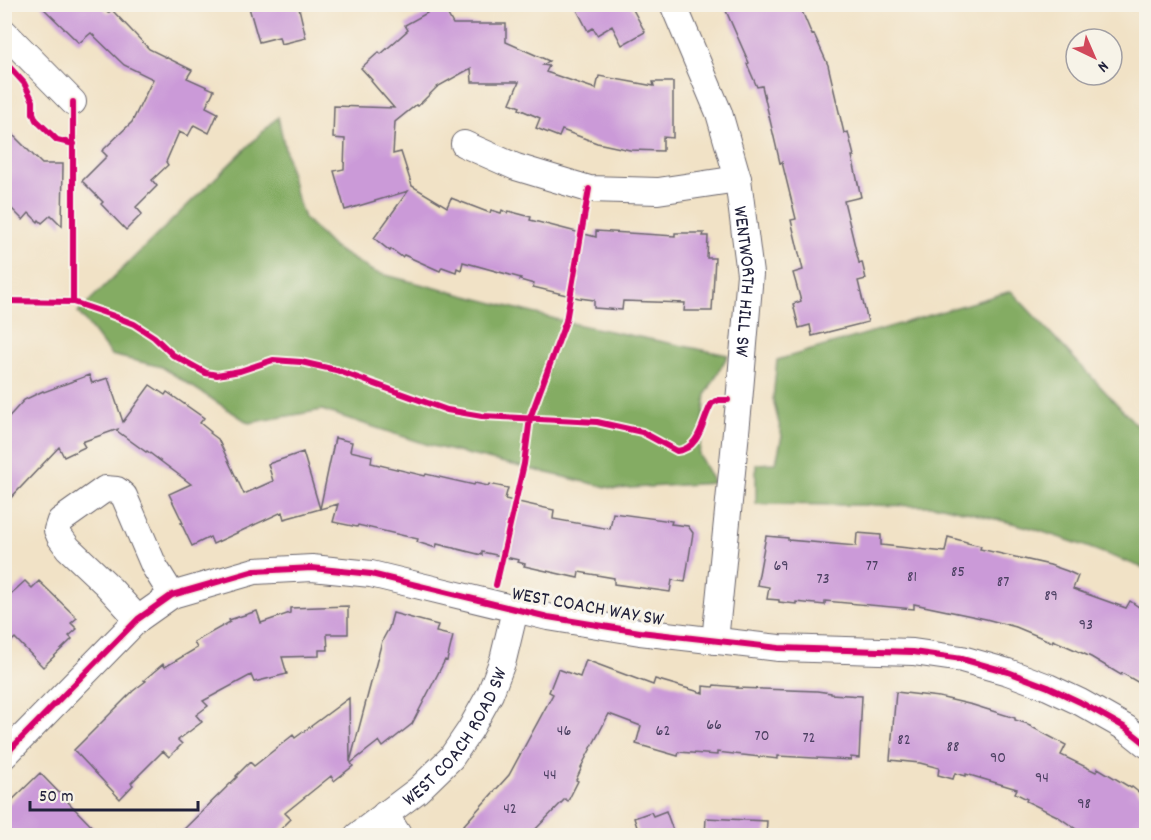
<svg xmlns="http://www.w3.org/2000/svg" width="1151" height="840" font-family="Dekko,sans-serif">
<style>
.forest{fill:#84ac63;stroke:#53674f;stroke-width:1.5}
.building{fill:#cb9ad8}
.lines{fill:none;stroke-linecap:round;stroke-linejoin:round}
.street-casing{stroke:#6a656c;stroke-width:28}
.street{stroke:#fff;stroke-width:26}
.cycleway-casing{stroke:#f7f3e8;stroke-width:10}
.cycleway{stroke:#d6006c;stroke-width:6}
.labels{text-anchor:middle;stroke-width:6;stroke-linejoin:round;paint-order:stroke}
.number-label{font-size:16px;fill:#4c4062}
.street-label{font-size:20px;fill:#22223b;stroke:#f7f3e8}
</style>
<rect width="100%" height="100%" fill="#f7f3e8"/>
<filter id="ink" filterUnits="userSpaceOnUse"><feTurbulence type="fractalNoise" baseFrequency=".0167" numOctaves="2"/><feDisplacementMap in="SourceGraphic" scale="12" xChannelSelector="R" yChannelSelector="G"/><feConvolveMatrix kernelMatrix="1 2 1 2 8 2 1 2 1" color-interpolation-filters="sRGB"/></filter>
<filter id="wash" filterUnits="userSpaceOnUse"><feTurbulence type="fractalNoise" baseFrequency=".008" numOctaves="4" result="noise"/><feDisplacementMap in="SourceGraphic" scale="24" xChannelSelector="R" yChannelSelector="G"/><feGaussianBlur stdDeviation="1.35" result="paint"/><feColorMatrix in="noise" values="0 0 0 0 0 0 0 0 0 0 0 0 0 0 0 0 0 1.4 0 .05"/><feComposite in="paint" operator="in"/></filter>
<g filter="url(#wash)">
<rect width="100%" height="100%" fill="#f1e2c6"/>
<path class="forest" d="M278,117L294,189L304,218L334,248L374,272L575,324L728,355L706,394L699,455L714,483L615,489L432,446L322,410L249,423L162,367L111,355L78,312Z
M1011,291L1146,435V569L1082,545L1028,527L942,506L756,504V464L776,463L782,436L773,399L777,360Z"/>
<g id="blocks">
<path class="building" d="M39,4H99L108,13L112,10L149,49L192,70L187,78L214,90L206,107L218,113L209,133L194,125L188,136L179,132L166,162L168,165L152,180L157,186L136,207L142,214L126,230L101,204L103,202L82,181L107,156L102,151L132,122L153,79L124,65L91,33L79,43Z
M248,4H298L306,38L281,44L279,37L259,42Z
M435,4H442L453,24H506V42L549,61L543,65L549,66L546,72L596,89L599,76L654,86L653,82H673V138L663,137V151L630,150L597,143L562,130L559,137L536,128L540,118L519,109L520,107L510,103L519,82H472L471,68L437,87L418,106L416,105L395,122L393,154L401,152L412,186L447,207L451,198L490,213L491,210L501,213L502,210L507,213L508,211L531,217L530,220L596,237V231L675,236V233H704L703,236H708L707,258H715L712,311H684L685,303L623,301L622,310L594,308V300L579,298L533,287L534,284L520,280L521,278L463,262L461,270L457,268L456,272L442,267L440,271L404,255L402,257L391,249L390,251L374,238L408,191L345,210L334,171L344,169L345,139L333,138L334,106L394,108L376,87L371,81L372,80L361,68L379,52L381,54L408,30L405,25L427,13L425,10Z
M574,4H630L645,32L622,45L612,26L597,35L593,28L588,31Z
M723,4H799L812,35L814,34L828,65L844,133L848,132L854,156H852L861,197L844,201L859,263L862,262L866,279L858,281L868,322L812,336L810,325L799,328L793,304L801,301L793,273L803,270L791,220L796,219L782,162L780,163L762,86L757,87L747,64L749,63Z
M4,126L42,164H63L62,226L51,215L42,223L39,220L38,222L29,213L23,220L4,201Z
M89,375L92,383L108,378L123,422L150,385L165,395L167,392L204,418L200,423L211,432L210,433L218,439L244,494L273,481L268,464L303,452L320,509L284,519L282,512L213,544L210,537L192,546L181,523H183L169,494L191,484L147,451L146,452L117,431L118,429L82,442L85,447L64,457L59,447L4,505V422L24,400L43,391L44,392Z
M335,438L352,442L350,451L372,456L371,463L425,476L426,474L474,485L475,483L488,486L489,484L508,488L505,499L554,510L553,519L610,529L613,513L672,521L671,524L688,526L693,533L685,582L672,580L670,592L614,584V578L579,572L578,578L524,566L525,564L518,562L519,560L482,552V555L437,544L436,548L417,542L418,539L358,525L357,527L333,522L338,504L320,509Z
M857,533L881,535V545L945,552L948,537L967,542V543L981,546L980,549L1050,565L1067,571L1078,576L1073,589L1126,608L1130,601L1146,612V687L1122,673L1121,675L1091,657L1053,640L1052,642L1016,627L986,619L914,604V609L825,601V605L796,602V604L779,602V600L767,599L769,587L757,585L766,536L788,538V540L856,546Z
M25,581L32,588L39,581L77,618L71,623L77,629L69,636L72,639L43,667L15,638L4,648V600Z
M348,606V634H327L328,650H319V656L282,657L287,674L254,682L251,675L203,701L208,706L196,715L202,722L178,740L182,744L169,757L163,751L131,783L133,785L120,799L74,750L133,691L146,681L144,680L163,664L165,667L197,648L194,642L230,622L229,620L257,611L261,623L290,613V608Z
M393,613L438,625L436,632L453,636L447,661L445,660L412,724L383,747L379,741L351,763L353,766L334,781L331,776L285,813L291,819L274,836H177L237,777L236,776L250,762L254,766L293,735L295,738L349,698L350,762L382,641L389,628Z
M586,660L653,685L655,679L703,693V686L713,687L714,685L738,687L737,688L817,691L831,693V694L862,696L859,758L851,757V760L778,756V759L717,752V755L679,752L678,756L636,744L641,726L609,714L581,767H582L576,780L578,781L568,801L565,799L529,836H454L509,775L553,694L549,692L558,669L580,677Z
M896,692L939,697L973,705L1015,718V720L1028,724V725L1066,745L1061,755L1096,772L1098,768L1131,788L1132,787L1146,798V836H1086L1057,816L1026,801L1027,799L1015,793L1017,789L966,774V776L955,773L953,779L938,775L939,768L920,763L890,760Z
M40,773L101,836H12L4,828V808Z
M666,811L675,836H640L634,818L651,812L653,816Z
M706,818L767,821L766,836H705Z"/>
</g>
</g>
<g filter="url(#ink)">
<use href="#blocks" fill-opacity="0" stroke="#6a656c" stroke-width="1.5"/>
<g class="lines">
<defs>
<g id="street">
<path id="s1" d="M673,4L719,113L738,179L750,274L739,402L715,641"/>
<path d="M4,32L73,102"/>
<path d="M464,144L516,167L589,189L658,191L738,179"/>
<path d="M138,619L105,583L68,548L60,537L57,530L60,521L105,489L117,490L124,496L154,566L172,595"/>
<path d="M4,756L138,619L172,595L255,571L312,568L371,574L548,617L640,632L779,648L913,652L962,659L1008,672L1048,687L1080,702L1126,728L1146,744"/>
<path d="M385,814L399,836"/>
<path id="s2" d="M357,836L418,790L451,758L470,730L490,694L503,660L515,610"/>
</g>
</defs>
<use href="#street" class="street-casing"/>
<use href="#street" class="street"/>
<defs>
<path id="cycleway" d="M4,61L24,83L33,101V113L36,120L57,140L74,144
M73,102V302
M4,301L73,302L111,315L134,324L154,337L173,355L206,373L217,375L240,371L273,360L301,362L336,370L447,410L482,416L597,422L642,432L677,451C701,449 702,419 712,403L719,400H728
M496,585L524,464L530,418L566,321L589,189
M4,756L138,619L172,595L255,571L312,568L371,574L548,617L640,632L779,648L913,652L962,659L1008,672L1048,687L1080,702L1126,728L1146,744"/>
</defs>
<use href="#cycleway" class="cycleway-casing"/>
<use href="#cycleway" class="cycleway"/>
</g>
</g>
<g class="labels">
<g class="number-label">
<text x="781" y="570">69</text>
<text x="872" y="570">77</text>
<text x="958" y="576">85</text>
<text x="912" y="581">81</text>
<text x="823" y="583">73</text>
<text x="1003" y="586">87</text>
<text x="1051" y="600">89</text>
<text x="1086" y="629">93</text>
<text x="714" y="729">66</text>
<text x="564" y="735">46</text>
<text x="663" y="735">62</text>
<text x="762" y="740">70</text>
<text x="809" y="742">72</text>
<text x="904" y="744">82</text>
<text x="953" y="751">88</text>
<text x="998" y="762">90</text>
<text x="550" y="779">44</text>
<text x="1042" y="782">94</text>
<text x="1084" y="808">98</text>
<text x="510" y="813">42</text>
</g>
<g class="street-label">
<text dy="7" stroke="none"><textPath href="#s1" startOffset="290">WENTWORTH HILL SW</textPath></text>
<text transform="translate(588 605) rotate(10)" y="7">WEST COACH WAY SW</text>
<text dy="7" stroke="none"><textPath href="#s2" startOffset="142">WEST COACH ROAD SW</textPath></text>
</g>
</g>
<rect width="1151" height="840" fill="none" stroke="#f7f3e8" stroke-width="24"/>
<g transform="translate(1094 57) rotate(136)"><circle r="28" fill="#f7f3e8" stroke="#a29fa3" stroke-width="1.5"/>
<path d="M0-4.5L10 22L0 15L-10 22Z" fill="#d1495b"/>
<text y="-9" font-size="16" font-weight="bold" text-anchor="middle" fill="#22223b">N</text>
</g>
<path d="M30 801v9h168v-9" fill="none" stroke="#22223b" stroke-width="3"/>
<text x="39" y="801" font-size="18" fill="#22223b" stroke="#f7f3e8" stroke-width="4.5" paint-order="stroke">50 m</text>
</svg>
